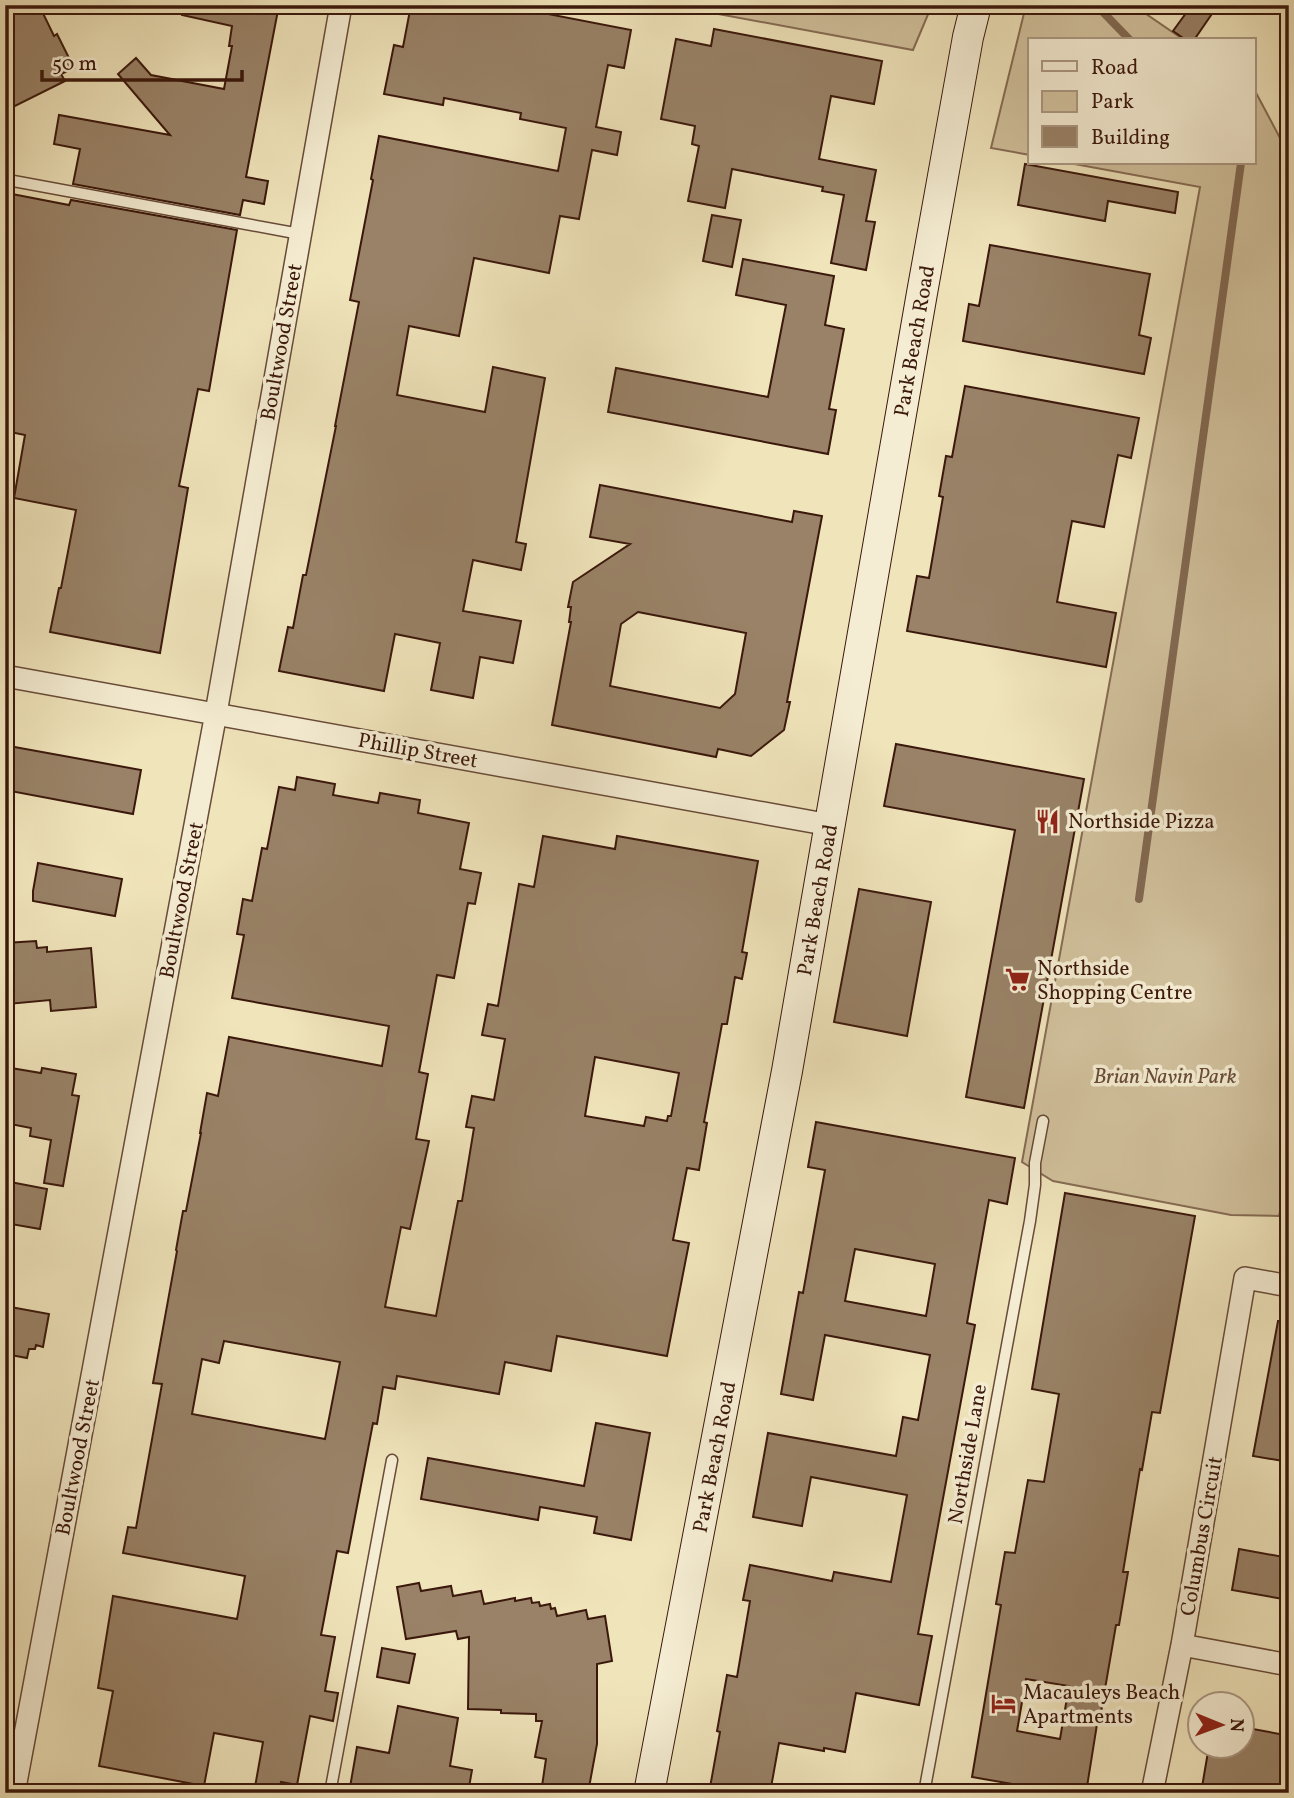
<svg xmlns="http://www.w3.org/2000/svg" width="1294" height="1798" font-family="Vollkorn,serif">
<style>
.green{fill:#d1c19d;stroke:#866c54;stroke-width:2}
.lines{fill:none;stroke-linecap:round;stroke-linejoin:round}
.stream{stroke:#826952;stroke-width:8}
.building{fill:#998267;stroke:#3b180c;stroke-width:2;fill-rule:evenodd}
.lane-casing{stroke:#684b38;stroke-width:13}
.street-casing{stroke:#684b38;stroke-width:24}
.secondary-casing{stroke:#3b180c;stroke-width:32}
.lane{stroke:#f5edd3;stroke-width:10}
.street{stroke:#f5edd3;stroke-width:21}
.secondary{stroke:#f5edd3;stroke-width:30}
.labels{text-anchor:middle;stroke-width:7;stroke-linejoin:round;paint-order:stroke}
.street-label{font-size:21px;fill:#3b180c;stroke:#f5edd3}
.poi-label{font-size:21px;fill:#3b180c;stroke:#f5edd3;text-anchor:start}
.park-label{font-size:21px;font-style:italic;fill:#684b38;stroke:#f5edd3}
</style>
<rect width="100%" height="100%" fill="#f0e4bb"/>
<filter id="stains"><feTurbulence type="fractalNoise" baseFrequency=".00286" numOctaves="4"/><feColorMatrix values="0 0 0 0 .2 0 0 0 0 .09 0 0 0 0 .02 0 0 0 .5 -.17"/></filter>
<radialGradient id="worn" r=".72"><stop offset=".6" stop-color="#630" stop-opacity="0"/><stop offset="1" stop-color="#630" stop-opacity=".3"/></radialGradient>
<path class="green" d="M670,5H932L913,50Z
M1026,5H1133L1184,40H1030V155L991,148Z
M1254,89L1289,155V1173L1279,1216L1231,1215L1053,1181L1022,1162L1200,187L1069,163H1254Z"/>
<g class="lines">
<path class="stream" d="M1096,5L1130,40
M1139,899L1241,163"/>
</g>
<path class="building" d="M5,5H39L54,36L57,34L74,68L61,74L65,81L5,111Z
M183,5H279L246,177L268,181L264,204L243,200L240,215L73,184L80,149L54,144L59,115L170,135L118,74L136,58L151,75L224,89L232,46H229L232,26L182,15Z
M411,5H501L631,30L624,68L608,65L596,127L621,132L617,155L592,150L579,219L560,216L549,273L474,258L459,336L409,326L397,395L485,412L493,367L545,378L516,542L526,544L521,570L473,560L463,611L521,621L513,663L480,657L473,698L431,690L440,643L395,634L384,691L279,671L288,627L293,628L303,575H306L336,426H335L359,302L350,300L373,180L371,179L379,136L558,171L566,128L520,119L521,113L444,98L443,105L384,94L394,45L403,47Z
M1192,5H1218L1194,40H1186L1173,31Z
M714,29L882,61L874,104L831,96L819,159L876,170L866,221L875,222L866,270L831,263L844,195L822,191L823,187L732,169L725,208L688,201L699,146L692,144L695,126L661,119L676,39L711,46Z
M1025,164L1178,192L1175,213L1108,201L1105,221L1018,205Z
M12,194L69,205L71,200L237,230L209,391L198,389L179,486L188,488L160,653L50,632L59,588H61L76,510L14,498L25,435L5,431V231Z
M712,215L741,220L732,267L703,261Z
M990,245L1150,274L1139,335L1151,338L1144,374L963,341L969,304L979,306Z
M743,259L834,276L825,325L844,329L829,409L836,410L828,454L608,412L616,368L768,397L786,305L736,295Z
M965,386L1139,418L1131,458L1118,455L1104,527L1072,521L1057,602L1116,613L1106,667L907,631L917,576L929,578L943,497L939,496L946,456L952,457Z
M600,485L792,522L794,511L822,516L787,702H790L784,730L751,756L718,749L716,757L552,725L571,622H569L571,607H568L573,582L630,544L590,537ZM638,612L746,633L735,694L720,708L610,686L621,624Z
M896,744L1084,779L1024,1108L966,1097L1015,830L884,806Z
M9,746L141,770L133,814L5,790V767Z
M297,777L335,784L333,795L378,803L380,793L420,800L418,813L469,823L460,869L481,873L475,904L468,903L454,978L437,975L419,1072L428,1074L416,1139L429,1141L410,1229L401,1227L385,1307L436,1316L458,1201H462L474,1128L466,1127L472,1096L494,1100L505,1039L482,1035L488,1004L498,1006L519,884L534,887L543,836L615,849L617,836L758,861L742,952L747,953L742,979L735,977L727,1024H722L704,1122L707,1123L699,1170L687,1168L673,1240L689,1243L667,1356L557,1336L551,1371L505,1362L499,1394L397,1376L395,1389L383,1387L377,1424L373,1423L348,1553L337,1551L321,1635L335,1637L325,1691L338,1693L333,1721L310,1716L297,1785L281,1782L279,1792L255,1787L263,1742L214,1733L204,1786L99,1766L113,1691L98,1688L113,1596L237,1619L245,1576L123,1553L128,1527L136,1528L162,1384L153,1383L177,1251L176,1250L183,1211H186L201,1133H200L207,1093L218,1096L229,1037L382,1066L389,1026L232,998L244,935L237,934L243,899L252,901L262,848L267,849L279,787L295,790ZM595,1057L679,1073L671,1116H668L667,1121L646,1117L644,1126L585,1116ZM224,1341L340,1362L325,1439L192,1414L202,1359L219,1363Z
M38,863L122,879L115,916L33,901V891Z
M859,889L931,902L907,1036L834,1022Z
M36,941L37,948L47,947V952L91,948L96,1007L51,1011L50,1000L8,1004L7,991L5,992V943Z
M5,1067L41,1073L42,1068L76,1074L72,1095L79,1096L63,1186L44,1183L51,1140L30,1136L31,1128L5,1123Z
M816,1122L1015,1158L1007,1204L989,1200L967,1323L975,1325L918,1634L932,1636L919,1705L856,1693L845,1752L824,1748V1751L779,1743L770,1793H709L720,1732L717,1731L727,1675L737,1677L750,1601L743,1600L750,1565L832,1581L834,1572L891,1582L907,1495L811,1477L802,1526L753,1517L768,1433L896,1456L903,1417L918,1420L930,1355L825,1335L813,1400L781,1394L799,1292L803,1293L825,1170L808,1167ZM855,1249L935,1264L926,1316L845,1301Z
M5,1181L47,1189L40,1229L5,1223Z
M1065,1193L1195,1216L1160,1413L1152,1412L1142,1470L1140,1469L1123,1572H1128L1119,1625H1116L1100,1718H1098L1086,1793H1064L972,1777L1001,1605L996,1604L1005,1552L1015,1553L1028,1480L1044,1482L1059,1394L1032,1389ZM1026,1679L1069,1686L1060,1739L1017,1731Z
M5,1306L49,1314L43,1347L36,1345L35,1349H29L27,1358L5,1354Z
M1278,1321L1289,1322V1462L1253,1456Z
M596,1423L650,1433L631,1540L594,1533L597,1517L540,1507L538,1520L421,1499L428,1458L584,1486Z
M1239,1549L1289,1558V1600L1232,1590Z
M419,1583L421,1591L451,1586L453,1596L481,1591L484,1604L515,1598V1601L531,1598L532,1603L539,1602L540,1606L550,1604L551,1609L555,1608L557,1616L586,1610L588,1619L605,1616L612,1661L597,1664V1744L588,1793H541L546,1759L535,1757L542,1721H536V1714L501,1713V1710L468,1709L469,1637L458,1639L456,1631L406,1639L397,1587Z
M382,1648L415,1654L409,1683L377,1677Z
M398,1706L458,1718L450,1766L472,1770L468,1793H349L357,1747L389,1753Z
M1242,1727L1285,1735L1284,1741H1289V1793H1201L1209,1746H1242Z"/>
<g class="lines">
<defs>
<path id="lane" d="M8,180L300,234
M330,1793L392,1460
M924,1793L1030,1221L1035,1185V1163L1043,1121"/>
<path id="street" d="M5,676L830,825
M1182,1645L1289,1665
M14,1793L216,713L341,5
M1152,1793L1182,1645L1245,1278L1289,1286"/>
<path id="secondary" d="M649,1793L787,1071L922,293L968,37L976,5"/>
</defs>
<use href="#lane" class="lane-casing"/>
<use href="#street" class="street-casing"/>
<use href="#secondary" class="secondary-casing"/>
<use href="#lane" class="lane"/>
<use href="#street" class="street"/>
<use href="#secondary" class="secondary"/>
</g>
<defs>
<symbol id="restaurant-bare" viewBox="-9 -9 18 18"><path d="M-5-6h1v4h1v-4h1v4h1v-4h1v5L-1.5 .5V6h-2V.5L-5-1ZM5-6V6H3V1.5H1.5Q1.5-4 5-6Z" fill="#8f2418" stroke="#f5edd3" stroke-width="2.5" paint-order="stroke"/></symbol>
<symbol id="supermarket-bare" viewBox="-9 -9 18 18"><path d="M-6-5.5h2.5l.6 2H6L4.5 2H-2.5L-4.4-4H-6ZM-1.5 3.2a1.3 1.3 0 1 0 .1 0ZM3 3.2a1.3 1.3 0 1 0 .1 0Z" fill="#8f2418" stroke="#f5edd3" stroke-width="2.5" paint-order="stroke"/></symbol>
<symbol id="hotel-bare" viewBox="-9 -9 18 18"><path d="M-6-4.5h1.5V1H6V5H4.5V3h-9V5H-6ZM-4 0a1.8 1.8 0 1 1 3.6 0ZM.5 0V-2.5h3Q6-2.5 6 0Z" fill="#8f2418" stroke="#f5edd3" stroke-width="2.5" paint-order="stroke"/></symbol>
</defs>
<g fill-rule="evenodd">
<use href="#restaurant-bare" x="1030" y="804" width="35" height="35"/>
<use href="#supermarket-bare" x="1000" y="962" width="35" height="35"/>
<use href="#hotel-bare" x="986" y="1686" width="35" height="35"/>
</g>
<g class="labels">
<g class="street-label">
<text transform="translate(914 341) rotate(-80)" y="7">Park Beach Road</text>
<text transform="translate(281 342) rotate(-80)" y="7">Boultwood Street</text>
<text transform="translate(418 750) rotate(10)" y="7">Phillip Street</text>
<text transform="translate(181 900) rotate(-79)" y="7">Boultwood Street</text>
<text transform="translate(817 900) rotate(-80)" y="7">Park Beach Road</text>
<text transform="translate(967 1454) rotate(-80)" y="7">Northside Lane</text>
<text transform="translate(77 1457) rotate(-79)" y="7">Boultwood Street</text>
<text transform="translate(714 1457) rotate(-79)" y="7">Park Beach Road</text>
<text transform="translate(1201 1536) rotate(-80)" y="7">Columbus Circuit</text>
</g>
<g class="poi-label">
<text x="1068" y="828">Northside Pizza</text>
<text x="1037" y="975">Northside<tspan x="1037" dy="24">Shopping Centre</tspan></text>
<text x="1023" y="1699">Macauleys Beach<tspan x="1023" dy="24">Apartments</tspan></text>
</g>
<g class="park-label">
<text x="1165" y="1083">Brian Navin Park</text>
</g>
</g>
<rect width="1294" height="1798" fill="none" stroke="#f0e4bb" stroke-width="28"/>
<rect x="7" y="7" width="1280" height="1784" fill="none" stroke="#3b180c" stroke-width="3.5"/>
<rect x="14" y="14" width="1266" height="1770" fill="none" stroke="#3b180c" stroke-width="2"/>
<rect x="1028" y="38" width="228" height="126" fill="#f5edd3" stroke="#ab9883" stroke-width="2"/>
<rect x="1042" y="61" width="35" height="10" fill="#f5edd3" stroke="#ab9883" stroke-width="2"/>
<text x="1091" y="74" font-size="21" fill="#3b180c">Road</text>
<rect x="1042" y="91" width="35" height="21" fill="#d1c19d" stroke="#ab9883" stroke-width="2"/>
<text x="1091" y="108" font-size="21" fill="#3b180c">Park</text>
<rect x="1042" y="126" width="35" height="21" fill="#998267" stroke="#ab9883" stroke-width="2"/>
<text x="1091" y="144" font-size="21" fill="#3b180c">Building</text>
<g transform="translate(1221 1725) rotate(91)"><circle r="33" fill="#f5edd3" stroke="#ab9883" stroke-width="2"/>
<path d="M0-5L12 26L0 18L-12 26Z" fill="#8f2418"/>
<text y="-10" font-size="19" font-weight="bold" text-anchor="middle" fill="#3b180c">N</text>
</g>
<path d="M42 70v10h200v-10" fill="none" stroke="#3b180c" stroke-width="3.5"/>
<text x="52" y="70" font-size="21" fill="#3b180c" stroke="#f5edd3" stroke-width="5" paint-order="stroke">50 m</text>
<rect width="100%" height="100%" filter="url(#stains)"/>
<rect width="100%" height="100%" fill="url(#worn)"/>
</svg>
